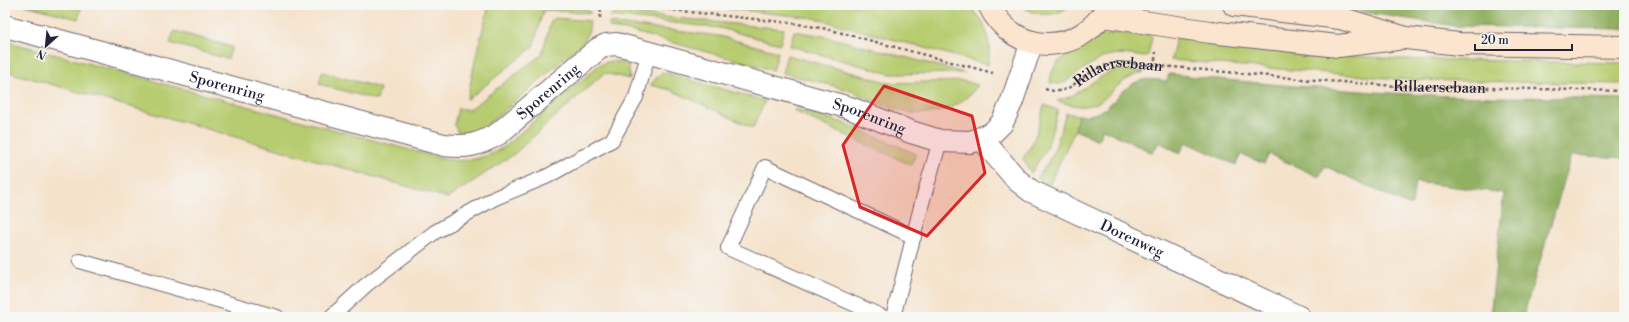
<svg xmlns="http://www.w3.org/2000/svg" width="1629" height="322" font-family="'Libre Bodoni',serif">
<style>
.green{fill:#b7cc70;stroke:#6c7756}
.forest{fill:#91b062;stroke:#5a694e}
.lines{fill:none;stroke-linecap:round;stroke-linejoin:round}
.lane-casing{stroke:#6c656d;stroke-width:16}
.street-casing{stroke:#6c656d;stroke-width:24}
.secondary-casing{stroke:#6c656d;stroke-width:24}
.path{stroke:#6c656d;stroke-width:2.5;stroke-dasharray:3 3;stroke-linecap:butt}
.lane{stroke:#fff;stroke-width:14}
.street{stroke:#fff;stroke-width:22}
.secondary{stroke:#fce5cf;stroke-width:22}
.marked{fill:#d62828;fill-opacity:0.2;stroke:#d62828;stroke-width:3;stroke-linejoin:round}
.labels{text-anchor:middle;stroke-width:3;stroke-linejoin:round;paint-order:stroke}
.street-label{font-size:15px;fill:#22223b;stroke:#f6f6f2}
</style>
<rect width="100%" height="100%" fill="#f6f6f2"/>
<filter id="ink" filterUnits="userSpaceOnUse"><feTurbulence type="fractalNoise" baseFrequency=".025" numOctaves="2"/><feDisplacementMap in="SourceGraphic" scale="8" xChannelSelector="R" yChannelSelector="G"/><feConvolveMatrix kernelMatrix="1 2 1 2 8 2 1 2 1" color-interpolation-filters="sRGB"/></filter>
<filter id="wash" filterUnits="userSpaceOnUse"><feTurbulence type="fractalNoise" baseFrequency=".012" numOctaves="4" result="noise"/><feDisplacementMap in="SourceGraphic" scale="16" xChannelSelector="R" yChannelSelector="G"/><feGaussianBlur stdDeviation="0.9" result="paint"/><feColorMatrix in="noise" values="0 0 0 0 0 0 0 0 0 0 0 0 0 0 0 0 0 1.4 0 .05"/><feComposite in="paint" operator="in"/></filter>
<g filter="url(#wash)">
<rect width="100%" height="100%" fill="#f5e2cb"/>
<path class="green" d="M25,5H82L78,19Z
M486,5H548L587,9L591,13L546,10L543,11L533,47L467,100L477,51L489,6Z
M694,5H966C987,18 992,42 988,65L814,18Z
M1020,5H1071C1055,18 1036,17 1020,5Z
M615,12L784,29L780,44L720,28L610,16Z
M555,18L590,21L589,30L584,41L496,118L482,128L467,133L461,134L458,132L454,125L458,108L469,110L542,54L551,21Z
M609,23L719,36L778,52L773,70L626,30L610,28Z
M174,31L232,47L228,59L170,43Z
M794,31L828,37L965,73L891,74L790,46Z
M1116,33L1151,35L1152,37L1148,55L1145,57C1136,56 1126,54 1117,54C1097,56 1081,72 1065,82L1059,84L1050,83C1049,55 1094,36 1116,33Z
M1176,38L1353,56L1401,59L1624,63V84L1411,80L1171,60Z
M5,41L443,159C465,163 485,159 504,147L599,65L610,61L628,63L630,79L604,73L514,154L448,198L5,71Z
M787,55L890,83L964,81L978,85C970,96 958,106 944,110C904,122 881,101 845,89C824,83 803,78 782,73Z
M1118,69L1144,72C1101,84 1112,119 1057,101C1080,96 1095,76 1118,69Z
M322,72L380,88L377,100L319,84Z
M662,72L765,101L764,103L753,128L671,90L650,85Z
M1044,105L1058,110L1047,148L1031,173L1023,158C1036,142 1039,124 1044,105Z
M795,109L844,123L916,154L911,165L796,112L794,111Z
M1066,113L1078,115L1075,130L1049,185L1037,178C1055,156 1058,139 1066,113Z"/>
<path class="forest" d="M1302,5H1624V29L1455,26L1355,11Z
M1169,74C1262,84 1355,92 1449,96C1507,98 1566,97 1624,99V158L1572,155L1523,317H1490L1504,193L1415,182L1412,205H1408L1325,166L1319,177L1269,154L1264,164L1241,154L1236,165L1186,142L1180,153L1159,142L1153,153L1103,129L1098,140L1075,130L1078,115C1112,118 1114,90 1139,81C1148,78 1158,80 1167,81Z"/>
</g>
<g filter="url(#ink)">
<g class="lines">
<defs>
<path id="lane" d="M80,261L277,317
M331,317L366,285L435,232L495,198L548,176L612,140L636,97L649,52
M883,317L728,248L765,167L914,237
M893,317L923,199L940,141"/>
<g id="street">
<path id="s2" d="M5,26L444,145C467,148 478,145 498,134L598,49L606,45L617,44L850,108L911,132L940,141L971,142L991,134L1002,123L1012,101L1032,42"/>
<path id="s3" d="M981,138L1017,180L1031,191L1299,317"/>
</g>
<path id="secondary" d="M989,5C1014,58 1083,56 1108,5
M1234,5L1340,18L1406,38L1459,44L1624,47
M1103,16L1210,32L1338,46L1397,39"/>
</defs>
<use href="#lane" class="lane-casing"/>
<use href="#street" class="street-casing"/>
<use href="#secondary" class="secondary-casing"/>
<g class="path">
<path d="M626,5L791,23L827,29L993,73"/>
<path d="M600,18L601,5"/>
<path d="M1154,66L1156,52"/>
<path id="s1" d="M1045,89C1067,96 1073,83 1090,73C1099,67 1108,64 1119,62L1301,79L1396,86L1624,91"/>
</g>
<use href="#lane" class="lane"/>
<use href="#street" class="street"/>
<use href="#secondary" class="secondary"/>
</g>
</g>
<path class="marked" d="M884,86L972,116L985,173L927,236L860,207L843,145Z"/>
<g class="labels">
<g class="street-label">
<text dy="5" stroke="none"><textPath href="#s1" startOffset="79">Rillaersebaan</textPath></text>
<text dy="5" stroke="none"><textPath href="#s2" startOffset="230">Sporenring</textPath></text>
<text dy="5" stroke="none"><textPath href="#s1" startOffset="403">Rillaersebaan</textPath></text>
<text dy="5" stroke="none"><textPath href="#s2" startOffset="577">Sporenring</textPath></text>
<text dy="5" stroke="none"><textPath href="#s2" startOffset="925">Sporenring</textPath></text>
<text dy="5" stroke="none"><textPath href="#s3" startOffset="185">Dorenweg</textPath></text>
</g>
</g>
<rect width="1629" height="322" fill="none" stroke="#f6f6f2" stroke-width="20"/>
<g transform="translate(46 46) rotate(207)" stroke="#f6f6f2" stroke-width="3" paint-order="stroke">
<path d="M0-3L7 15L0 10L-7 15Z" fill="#22223b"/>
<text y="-6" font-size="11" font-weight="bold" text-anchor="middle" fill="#22223b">N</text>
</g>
<path d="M1475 44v6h97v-6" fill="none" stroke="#22223b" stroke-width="2"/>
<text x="1481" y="44" font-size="12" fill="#22223b" stroke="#f6f6f2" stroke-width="3" paint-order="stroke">20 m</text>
</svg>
